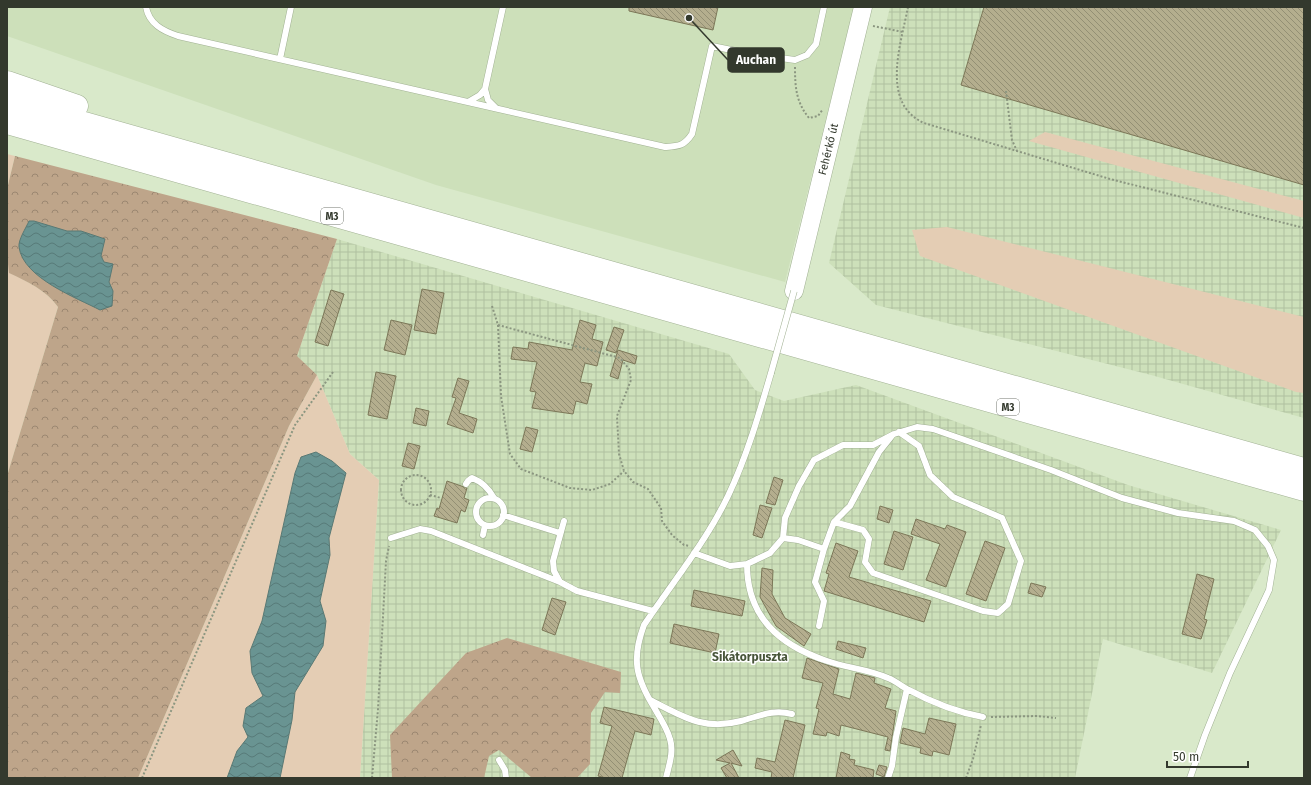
<svg xmlns="http://www.w3.org/2000/svg" width="1311" height="785" font-family="'Fira Sans',sans-serif">
<style>
.built{fill:#cde0ba}
.industrial{fill:url(#industrial-grid)}
.green{fill:#e4cdb4}
.forest{fill:url(#forest-crowns)}
.water{fill:url(#water-waves);stroke:#597974}
.building{fill:url(#building-back-hatch);stroke:#7c7758}
.lines{fill:none;stroke-linecap:round;stroke-linejoin:round}
.lane-casing{stroke:#a1b193;stroke-width:7}
.secondary-casing{stroke:#a1b193;stroke-width:19}
.highway-casing{stroke:#a1b193;stroke-width:23}
.path{stroke:#8b9680;stroke-width:2;stroke-dasharray:2 2;stroke-linecap:butt}
.lane{stroke:#fff;stroke-width:6}
.secondary{stroke:#fff;stroke-width:18}
.highway{stroke:#fff;stroke-width:22}
.lane-bridge-casing{stroke:#a1b193;stroke-width:7;stroke-linecap:butt}
.lane-bridge{stroke:#fff;stroke-width:6}
.labels{text-anchor:middle;stroke-width:3;stroke-linejoin:round;paint-order:stroke}
.shield{fill:#fff;stroke:#70746c;stroke-width:1}
.shield-label{font-size:10px;font-weight:bold;fill:#33392d}
.street-label{font-size:11px;fill:#33392d;stroke:#fff}
.neighbourhood-label{font-size:12px;font-weight:bold;fill:#48553a;stroke:#fff}
.leader{fill:none;stroke:#33392d;stroke-width:1.5}
.callout-dot{fill:#33392d;stroke:#fff;stroke-width:1.5}
.callout{fill:#33392d;stroke:#33392d;stroke-width:1.5}
.callout-label{font-size:12px;text-anchor:middle;font-weight:bold;fill:#fff}
</style>
<defs>
<pattern id="industrial-grid" width="8" height="8" patternUnits="userSpaceOnUse"><rect width="8" height="8" fill="#cde0ba"/><path d="M0 4h8M4 0v8" fill="none" stroke="#b0c1a0"/></pattern>
<pattern id="forest-crowns" width="20" height="18" patternUnits="userSpaceOnUse"><rect width="20" height="18" fill="#bea58a"/><path d="M2 6a3 3 0 1 1 6 0M12 15a3 3 0 1 1 6 0" fill="none" stroke="#9b8771"/></pattern>
<pattern id="water-waves" width="16" height="10" patternUnits="userSpaceOnUse"><rect width="16" height="10" fill="#699492"/><path d="M0 5q4-4 8 0t8 0" fill="none" stroke="#577a78"/></pattern>
<pattern id="building-back-hatch" width="6" height="6" patternUnits="userSpaceOnUse"><rect width="6" height="6" fill="#b4ae8e"/><path d="M-1 5l2 2M0 0l6 6M5-1l2 2" fill="none" stroke="#938f74"/></pattern>
</defs>
<rect width="100%" height="100%" fill="#d9e9ca"/>
<path class="built" d="M7,7H854L785,282L436,185L7,36Z"/>
<path class="industrial" d="M890,7H1304V418L1151,375L876,305L829,263Z
M337,239L729,354L755,390L784,401L856,385L1128,485L1281,530L1212,673L1103,639L1075,778H360L379,480L350,454L317,375L297,356Z"/>
<path class="green" d="M1045,132L1304,201V218L1029,141Z
M7,154L15,156L7,189Z
M947,227L1304,317V393L1296,392L920,256L912,230Z
M7,255L10,273C28,282 46,290 58,307L7,476Z
M317,375L350,454L379,480L360,778H138L289,426Z"/>
<path class="forest" d="M15,156L337,239L297,356L317,375L289,426L138,778H7V476L58,307C46,290 28,282 9,273L7,255V189Z
M507,638L621,672L620,693L605,692L591,713L590,764L577,778H532L499,750L489,756L484,778H392L390,735L466,653Z"/>
<path class="water" d="M29,221H34L67,231H81L105,239L101,256L104,262L113,264L109,282L113,291L112,306L100,310C77,298 23,278 19,247C18,240 26,228 29,221Z
M316,452L332,461L346,473L329,538L330,555L320,601L326,621L323,646L295,692L292,720L280,778H227L237,751L248,737L243,726L246,708L263,696L252,673L250,651L262,621L295,473L301,457Z"/>
<path class="building" d="M629,7H718L713,30L629,11Z
M984,7H1304V185L961,85Z
M422,289L444,293L436,334L414,330Z
M331,290L344,294L328,346L315,342Z
M391,320L412,325L405,355L384,350Z
M580,320L596,325L592,339L603,342L597,366L585,363L580,382L592,384L587,404L576,401L573,414L532,408L536,392L530,391L537,362L511,359L513,347L528,349L529,342L572,350Z
M614,327L624,330L616,353L606,350Z
M618,350L637,356L635,364L623,360L618,379L610,376Z
M376,372L396,376L387,419L368,415Z
M458,378L469,381L459,413L477,419L473,433L447,424L456,398L452,397Z
M416,408L429,411L426,426L413,423Z
M526,427L538,430L532,452L520,449Z
M408,443L420,446L414,469L402,466Z
M774,477L783,480L775,505L766,503Z
M447,481L467,488L464,498L469,500L465,512L461,510L457,523L434,516L437,508L439,509Z
M760,505L772,508L762,538L753,535Z
M880,506L893,510L889,523L877,519Z
M916,519L945,529L947,525L966,532L946,587L926,580L940,544L911,534Z
M894,531L913,537L903,570L884,564Z
M985,541L1005,548L986,601L966,594Z
M836,543L858,551L849,577L931,601L924,622L824,591L829,574L826,573Z
M762,568L773,570L772,594L785,618L811,634L804,646L776,626L760,597Z
M1197,574L1214,579L1204,619L1207,620L1201,639L1182,634Z
M1031,583L1046,587L1042,597L1028,593Z
M694,590L745,601L742,616L691,606Z
M552,598L566,602L555,635L542,630Z
M674,624L719,634L715,653L670,643Z
M838,641L866,648L863,658L836,649Z
M807,658L839,669L833,694L850,699L856,673L875,678L874,683L891,689L885,708L896,711L890,751L885,750L888,737L841,725L839,736L827,732L826,736L813,734L819,709L816,708L823,683L802,678Z
M604,707L654,719L651,735L635,731L622,778H606L598,776L612,726L600,723Z
M929,718L956,724L949,755L933,751L932,756L920,753L921,748L900,743L903,728L925,734Z
M785,720L805,725L793,778H771L772,772L755,768L757,758L775,762Z
M733,750L742,766L731,763L739,778H727L721,768L730,763L716,760Z
M841,752L850,755L849,759L855,760L854,765L874,770L873,778H836Z
M879,765L887,767L884,777L876,774Z"/>
<g class="lines">
<defs>
<path id="lane" d="M146,7C149,24 163,31 178,36L665,147C679,146 684,146 692,134L712,46L751,54L795,60L807,55L816,44L824,7
M280,59L291,7
M485,89L488,100L496,108
M468,102L480,95L485,89L503,7
M466,484L468,481L472,478C483,482 489,489 494,498
M476 512a14 14 0 1 1 28 0a14 14 0 1 1-28 0Z
M503,515L560,533
M564,521L553,561L554,571L560,582L577,591L653,611
M834,522L863,530L869,539L865,562L873,573L983,611L998,613L1008,604L1021,561L1002,518L953,497L930,475L919,446L899,432
M483,535L485,525
M391,538L420,529L431,531L560,582
M783,538L785,518L799,486L814,460L843,445H873L894,434L917,427L933,429L1051,470L1122,498L1178,513L1234,521L1255,530L1268,546L1274,560L1269,590L1230,673L1205,735L1190,778
M824,549L834,522L850,506L879,452L891,437
M694,553L730,566L747,564C747,617 779,645 827,661C847,668 868,669 888,678C896,681 902,687 909,690C933,703 956,712 983,717
M747,564L770,553L783,538L798,540L824,549L815,582L824,601L819,626
M650,700C682,716 703,731 741,721C760,716 772,709 792,714
M499,760L505,770L506,778
M666,778C669,765 674,752 670,739C667,728 660,718 655,709C636,678 631,660 644,625C672,583 706,542 728,496C747,456 759,414 771,373
M888,778L892,766L896,737L907,689"/>
<path id="secondary" d="M794,291L863,7"/>
<path id="highway" d="M7,82L77,106
M7,101L1304,469
M7,123L1304,490"/>
</defs>
<use href="#lane" class="lane-casing"/>
<use href="#secondary" class="secondary-casing"/>
<use href="#highway" class="highway-casing"/>
<path class="path" d="M908,7C901,44 880,103 924,123L1110,179L1304,228
M873,26L903,32
M795,67C795,87 796,102 809,118L818,116L823,109
M1006,91L1012,140L1017,151
M492,306L498,325L501,396L510,454L521,469L570,488L592,490L610,484L624,471
M498,325L620,358L629,369L631,380L617,416L619,454L624,471L633,482L648,489L661,508L662,521L672,535L684,545L690,546
M401 490a15 15 0 1 1 30 0a15 15 0 1 1-30 0Z
M430,495L441,498
M991,717L1037,716L1056,718
M142,778L295,425L333,372
M372,778L378,709L386,561L389,546
M966,778L973,759L981,725"/>
<use href="#lane" class="lane"/>
<use href="#secondary" class="secondary"/>
<use href="#highway" class="highway"/>
<defs>
<path id="lane-bridge" d="M771,373L794,291"/>
</defs>
<use href="#lane-bridge" class="lane-bridge-casing"/>
<use href="#lane-bridge" class="lane-bridge"/>
</g>
<g class="labels">
<g class="shield">
<rect x="321" y="208" width="22" height="16" rx="3"/>
<rect x="997" y="399" width="22" height="16" rx="3"/>
</g>
<g class="shield-label">
<text x="332" y="220">M3</text>
<text x="1008" y="411">M3</text>
</g>
<g class="street-label">
<text transform="translate(828 149) rotate(-76)" y="4">Fehérkő út</text>
</g>
<g class="neighbourhood-label">
<text x="750" y="661">Sikátorpuszta</text>
</g>
</g>
<path class="leader" d="M689 18L728 60"/>
<circle class="callout-dot" cx="689" cy="18" r="4"/>
<rect class="callout" x="728" y="48" width="56" height="24" rx="4"/>
<g class="callout-label">
<text x="756" y="64">Auchan</text>
</g>
<rect width="1311" height="785" fill="none" stroke="#33392d" stroke-width="16"/>
<path d="M1167 761v6h81v-6" fill="none" stroke="#33392d" stroke-width="2"/>
<text x="1173" y="761" font-size="12" fill="#33392d" stroke="#ffffff" stroke-width="3" paint-order="stroke">50 m</text>
</svg>
